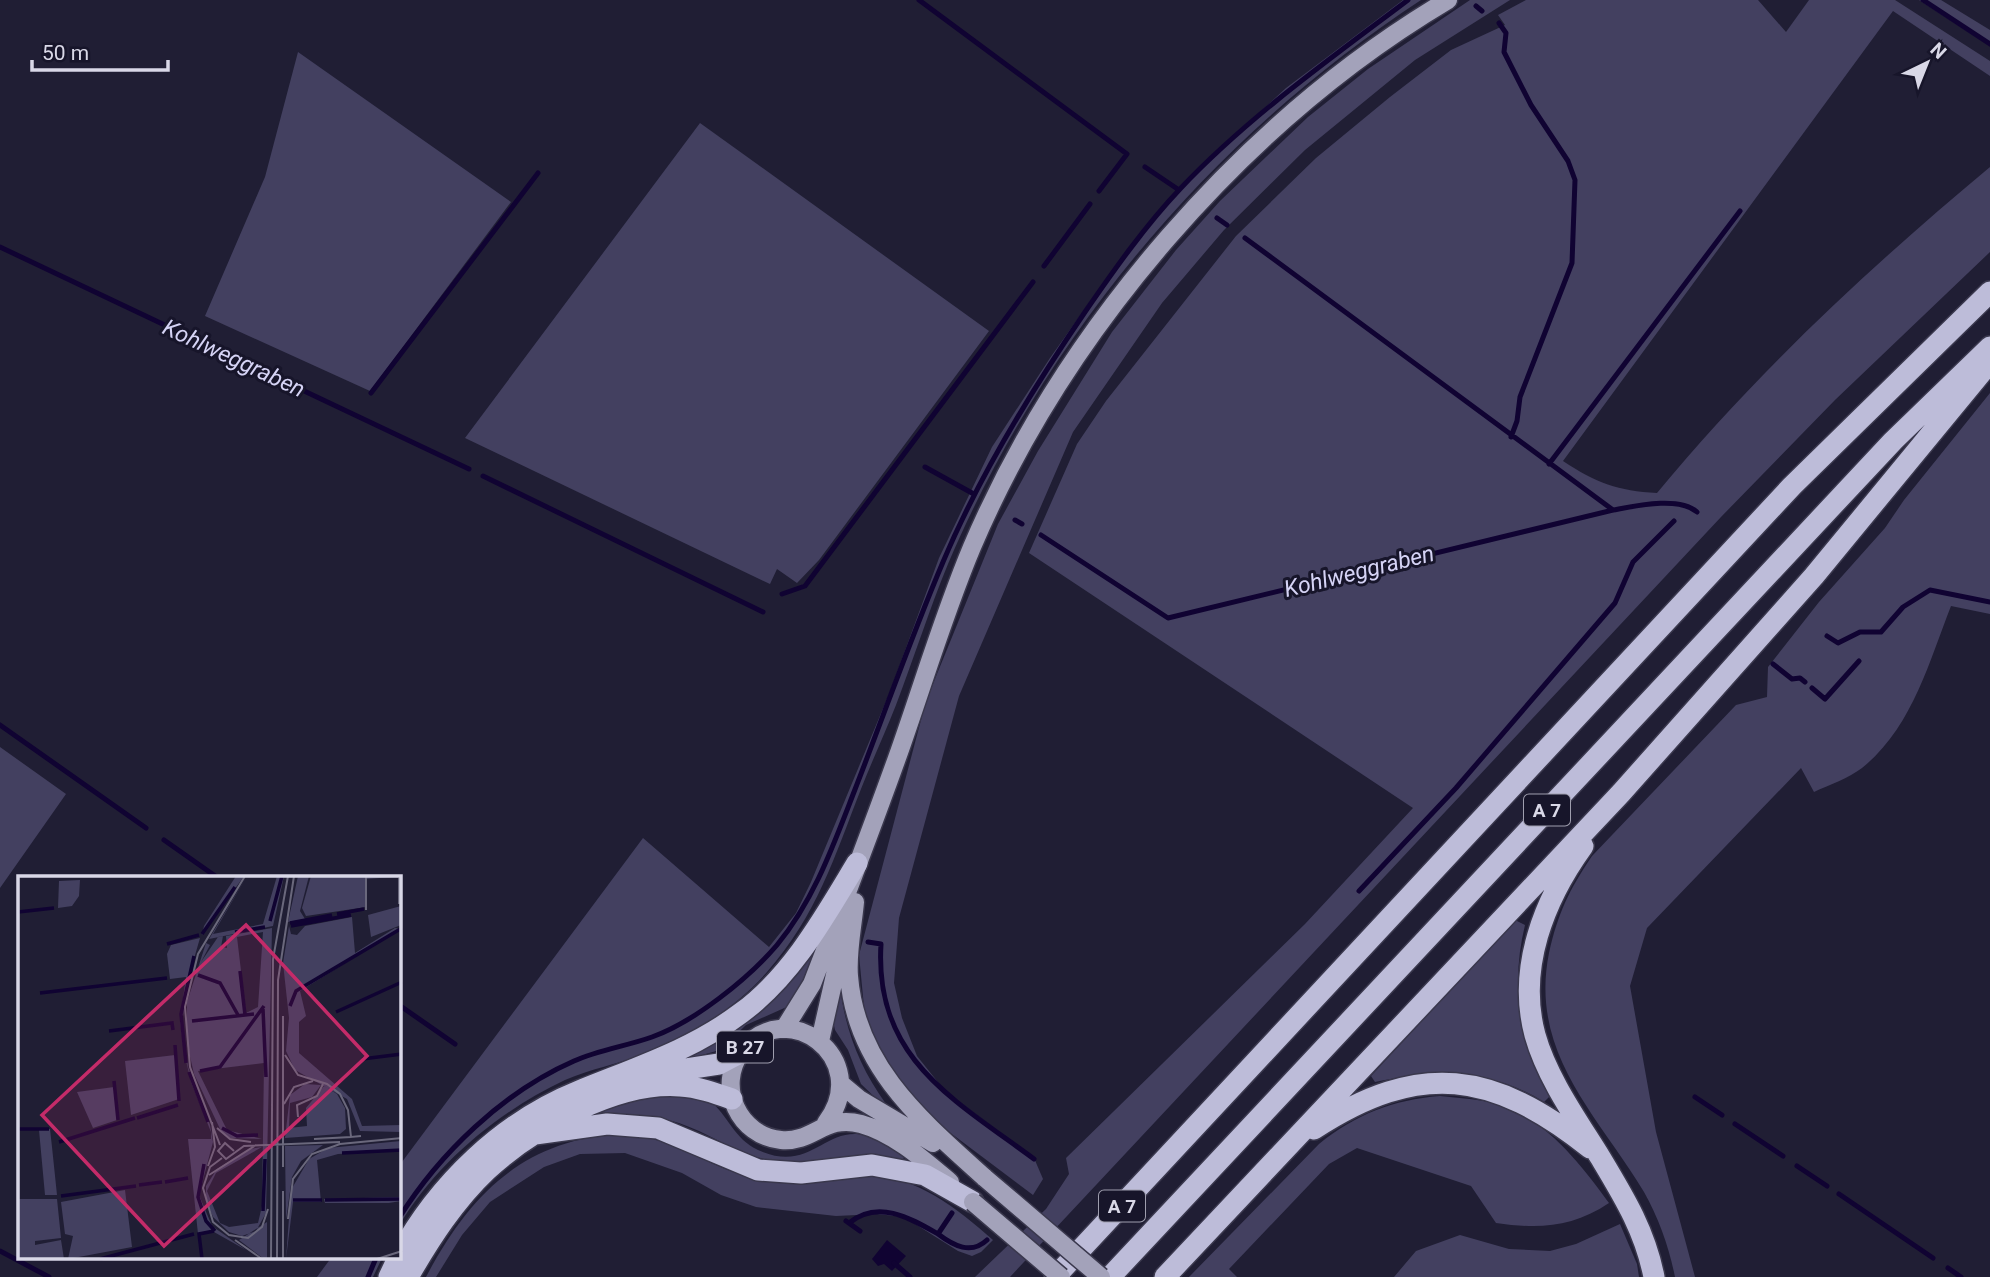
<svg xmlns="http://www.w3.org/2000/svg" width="1990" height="1277" font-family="Roboto,sans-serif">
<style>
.green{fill:#434060}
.water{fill:#100332}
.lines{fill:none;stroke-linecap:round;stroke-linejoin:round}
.stream{stroke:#100332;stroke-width:5}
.major-casing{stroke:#3a384d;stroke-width:21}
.highway-casing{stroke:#3a384d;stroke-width:24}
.major{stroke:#a3a2ba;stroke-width:18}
.highway{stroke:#bdbcd9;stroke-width:21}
.major-bridge-casing{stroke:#3a384d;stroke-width:21;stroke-linecap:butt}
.major-bridge{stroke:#a3a2ba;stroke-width:18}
.labels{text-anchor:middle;stroke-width:6;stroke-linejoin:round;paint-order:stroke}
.shield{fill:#17152a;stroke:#9f9eae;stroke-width:2}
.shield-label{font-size:19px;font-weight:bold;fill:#d9d8e7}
.water-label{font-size:23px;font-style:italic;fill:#d5d3f5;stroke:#17152a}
.inset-river{fill:none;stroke:#100332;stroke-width:3.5}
.inset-road{fill:none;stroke:#6a687c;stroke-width:2}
.view{fill:#c42b69;fill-opacity:0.15;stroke:#c42b69;stroke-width:3.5}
.inset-edge{fill:none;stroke:#d9d8e7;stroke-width:3.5}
</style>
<rect width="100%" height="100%" fill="#201e34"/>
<path class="green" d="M1403,0H1421C1212,137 1046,334 948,564C929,610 914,658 896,705C885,733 872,761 861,789C834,858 817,915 767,972C735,1009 689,1036 644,1054C618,1064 590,1069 565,1080C499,1111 436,1163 399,1226V1166L643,838L769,947L796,913L811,882L889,694L939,558L992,447L1050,358L1101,286L1179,187L1286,88Z
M1470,0H1510L1415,60L1305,150L1224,230L1162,303L1073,432L959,696L899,918L894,983L902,1018L917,1056L945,1091L1034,1158L1043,1179L1033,1195L940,1125L897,1082L872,1036L864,1007L859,955L926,701L998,524L1038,451L1112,332L1176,250L1220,201L1308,117L1368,69Z
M1526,0H1758L1786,32L1809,0H1895L1990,61V76L1893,11L1563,461C1596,483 1618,491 1657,493C1757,372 1870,267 1990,167V252L1835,400L1721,517L1010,1277H975L1046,1209L1069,1174L1066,1158L1305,924L1413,808L1029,553L1077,444L1106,401L1236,236L1316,158L1390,97L1451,50L1505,25L1498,15Z
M1919,0H1941L1990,30V46Z
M298,52L511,202L370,391L205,316L265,177Z
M700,123L989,331L819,560L797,583L777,569L770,584L465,438Z
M1990,393V614L1951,606C1929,662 1912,728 1862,768C1849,778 1829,785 1814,792L1801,768L1647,928L1630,986L1656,1132L1695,1277H1675C1669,1247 1659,1219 1644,1192C1597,1114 1529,1053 1549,953C1558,913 1569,890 1592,856L1736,705L1767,697L1768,667L1819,602L1885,528L1904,500Z
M0,747L66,794L0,888Z
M1515,920L1525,925C1510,986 1520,1042 1550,1096L1544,1102C1492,1069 1434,1070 1375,1082L1371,1076Z
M822,934L809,974L791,1005L746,1025L720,1050L677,1062L738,1028Z
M840,986C845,1030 860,1068 886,1104L884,1106L861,1084L848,1050L835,1030L832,1017Z
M662,1094L709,1100C728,1115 734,1139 758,1150C807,1172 821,1133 856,1134C873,1134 890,1148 904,1157L903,1160C860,1147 818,1168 774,1161C747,1157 724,1143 699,1131C661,1113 624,1112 583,1117L608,1107Z
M1440,1096C1459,1098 1480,1099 1500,1105C1546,1119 1582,1166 1609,1203C1572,1228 1538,1229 1496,1223L1471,1186L1357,1148L1329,1164L1229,1269L1237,1277H1189L1319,1144C1356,1114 1393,1100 1440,1096Z
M622,1134C676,1138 696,1161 743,1175C784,1188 820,1178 861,1176C914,1173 955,1207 993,1240L981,1252L972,1256L958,1251L904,1217L877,1214L836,1216L756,1207L721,1195L682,1173L625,1153L580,1154L544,1167L490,1202L462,1235L436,1277H426C470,1194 524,1139 622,1134Z
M1620,1224L1637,1264L1639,1277H1394L1416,1251L1460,1235L1509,1249L1550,1251L1576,1244Z
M331,1258H382L373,1277H317Z"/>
<path class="water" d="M887,1240L906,1256L892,1271L884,1264L878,1266L872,1259Z"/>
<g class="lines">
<path class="stream" d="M919,0L1127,154L1099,191
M1923,0L1990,44
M1476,6L1482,11
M1499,23L1506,33L1504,52L1531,105L1568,161L1575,180L1572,263L1520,397L1517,421L1511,437
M1145,167L1179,190
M1217,218L1227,225
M1245,238L1613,510
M0,247L469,469
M1044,266L1090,204
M371,393L538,173
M1549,464L1740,211
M925,467L972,493
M483,476L763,612
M1015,520L1022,524
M1041,535L1168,618L1613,510C1635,506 1679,496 1697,512
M782,594L805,586L1033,282
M1827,636L1838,643L1860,632H1881L1903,607L1930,590L1990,602
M1773,664L1792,679L1800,678L1805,682
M1812,688L1825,699L1859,661
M0,725L146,828
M164,840L218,878
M1359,891L1456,788L1615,603L1633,562L1674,521
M868,942L881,944C874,1058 953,1099 1034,1159
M399,1005L455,1044
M1695,1097L1722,1115
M1735,1124L1783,1156
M1797,1166L1827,1186
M1839,1194L1933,1258
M399,1218C439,1154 503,1092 574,1061C598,1050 627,1046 652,1037C694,1022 748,979 777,945C814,900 833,846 854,792C884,715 911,637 943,562C980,474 1031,391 1085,312C1114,270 1145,226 1180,189C1248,117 1330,59 1408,0
M846,1221L860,1231
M849,1223C878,1199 910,1218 938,1234L952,1213
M938,1234C954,1246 971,1255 987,1240
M0,1251L49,1277
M894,1263L910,1277
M1948,1268L1961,1277
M368,1277L376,1258"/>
<defs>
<path id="major" d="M855,902C853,925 847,952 849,976C856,1067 922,1121 985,1178
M784,1029L812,984C841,909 870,833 897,758C922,688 943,616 972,547C1065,329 1244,121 1448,0
M820,1041L844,935
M841,1084L859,1099L933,1143
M826,1123C875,1058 784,993 741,1052C716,1087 739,1136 781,1140C814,1143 824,1114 861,1124C894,1133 924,1160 950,1182"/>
<path id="highway" d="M1583,846C1544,900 1517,968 1535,1035C1547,1078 1577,1120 1600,1157C1624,1197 1645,1231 1654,1277
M647,1075L719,1064L740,1053
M1314,1129C1420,1060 1493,1071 1590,1148
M535,1134L607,1124L658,1128L758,1170L801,1173L872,1165L925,1175L973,1202
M399,1256C438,1184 502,1122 579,1091C635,1068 692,1050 741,1013C792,976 825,916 857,863
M389,1277L398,1258
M408,1277C430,1239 455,1200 487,1170C533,1128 617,1081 680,1086C698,1087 715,1093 732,1099
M1055,1277L1792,486L1990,292
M1110,1277L1893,441L1990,347
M1165,1277L1621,793L1814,576L1986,367"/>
</defs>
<use href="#major" class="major-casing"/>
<use href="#highway" class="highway-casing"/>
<use href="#major" class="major"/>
<use href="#highway" class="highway"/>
<defs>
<path id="major-bridge" d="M985,1178L1101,1277
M973,1202L1061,1277"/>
</defs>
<use href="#major-bridge" class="major-bridge-casing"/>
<use href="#major-bridge" class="major-bridge"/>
</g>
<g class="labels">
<g class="shield">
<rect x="1524" y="794.5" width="46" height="31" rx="5"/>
<rect x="717" y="1031.5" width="56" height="31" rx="5"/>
<rect x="1099" y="1190.5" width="46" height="31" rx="5"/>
</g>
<g class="shield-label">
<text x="1547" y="817">A 7</text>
<text x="745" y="1054">B 27</text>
<text x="1122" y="1213">A 7</text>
</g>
<g class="water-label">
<text transform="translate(234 358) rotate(25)" y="8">Kohlweggraben</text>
<text transform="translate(1359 571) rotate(-14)" y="8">Kohlweggraben</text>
</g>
</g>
<g transform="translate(18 876)">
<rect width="383" height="383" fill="#201e34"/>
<path d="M218,0H226L184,59L186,50ZM229,0L195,58L245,48L259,0H266L255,50L191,63ZM280,0H291L282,35L287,43L270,46ZM293,0H376V1L347,3L348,31L288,40L284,32ZM62,4L61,20L54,30L40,32L41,5ZM383,30V49L353,61L350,39ZM334,41L337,77L377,52L383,53L282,115L288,140L281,146V177L334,223L344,250L383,249V256L342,255L329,223L277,194L268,175L271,142L265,87L271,50L273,58L279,59L287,50ZM254,52L248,337L238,355L224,360L211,356L195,341L188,324V310L199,293L231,273L244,271L198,297L189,315L202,347L211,351L240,347L244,330L246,187L180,195L209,254L244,263L212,262L203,255L176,198L169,167V126L188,67L192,69L183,86L200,61L205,60L203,71L209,72L208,60ZM245,56L240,131L228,137L219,61ZM182,62L169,107L164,149L170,191L192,249L195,266L181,319L194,350L228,374L196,356L180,358L170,263H193V256L173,206L166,176L162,144L168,101L152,103L149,78L153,69ZM157,179L161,223L113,239L107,185ZM287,208L303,209L294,221L272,227L271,252L289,250L288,232L306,210L319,218L327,232L328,253L322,258L267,262L272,219ZM96,211L99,244L75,252L59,216ZM32,253L34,271L39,319H27L21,254ZM383,265V274L320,278L299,284L303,326H275L268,383L273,314L291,283L310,272ZM305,269L283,285L274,301L268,344L267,270ZM107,314L114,371L50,383L55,360L47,358L43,326ZM384,321L383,325L371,327H307L306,323ZM0,323H39L43,362L17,365V369L43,364L46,383H0ZM249,346V383H246L221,364Z" fill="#434060" fill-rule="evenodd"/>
<path class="inset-river" d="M0,36L36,32M319,38L346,33M252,45L264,0M272,47L314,39M273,50L333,39M217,56L247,51M184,58L217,11M149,68L181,59M222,95L227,139M180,99L202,107L220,139M22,117L149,102M272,130L278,115L384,52M245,133L248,201M318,136L384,106M174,145L236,138M91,155L154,147L155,154M157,169L161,225M344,183L384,178M168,187L163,138L176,80M182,195L202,191L246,130M171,196L190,246M96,205L100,244M119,242L160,229M204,252L219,260L240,259M0,253H31M41,266L117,242M324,277L384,274M186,288L180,321L188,345L197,355M147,306L170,302M121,309L144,306M43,320L118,310M275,324H304M307,324L384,323M245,335L247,283M82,383L176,358M184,383L181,358L196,355"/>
<path class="inset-road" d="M381,2V28M348,34V0M267,179L280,199L309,208L322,218L330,234L333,261L343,260M266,228L276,211L295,205M280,241L279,229L299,220L305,208M199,252L212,263L233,266M296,263L333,261M202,269L172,191L167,131L180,78L227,0M216,275L207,267L200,275L208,283L226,270L322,266M204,282L192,291L185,312L195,346L211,359L230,362L244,351L250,333M190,290L197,271L194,246M265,291V140M191,299L238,269M265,315V383M270,343L275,303L294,278L322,268L384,262M217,364L244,383M253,383L255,83L270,0M259,383L260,104L276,0M359,383L384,375"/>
<path class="view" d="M228,49L349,180L146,370L24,239Z"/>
<rect width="383" height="383" class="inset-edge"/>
</g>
<g transform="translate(1927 63) rotate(43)" stroke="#17152a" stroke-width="5" paint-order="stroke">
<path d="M0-5L12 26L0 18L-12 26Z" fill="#d9d8e7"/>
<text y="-10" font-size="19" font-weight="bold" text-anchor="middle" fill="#d9d8e7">N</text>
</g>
<path d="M32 60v10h136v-10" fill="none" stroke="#d9d8e7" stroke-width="3.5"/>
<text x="42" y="60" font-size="21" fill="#d9d8e7" stroke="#17152a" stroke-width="5" paint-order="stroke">50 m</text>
</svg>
